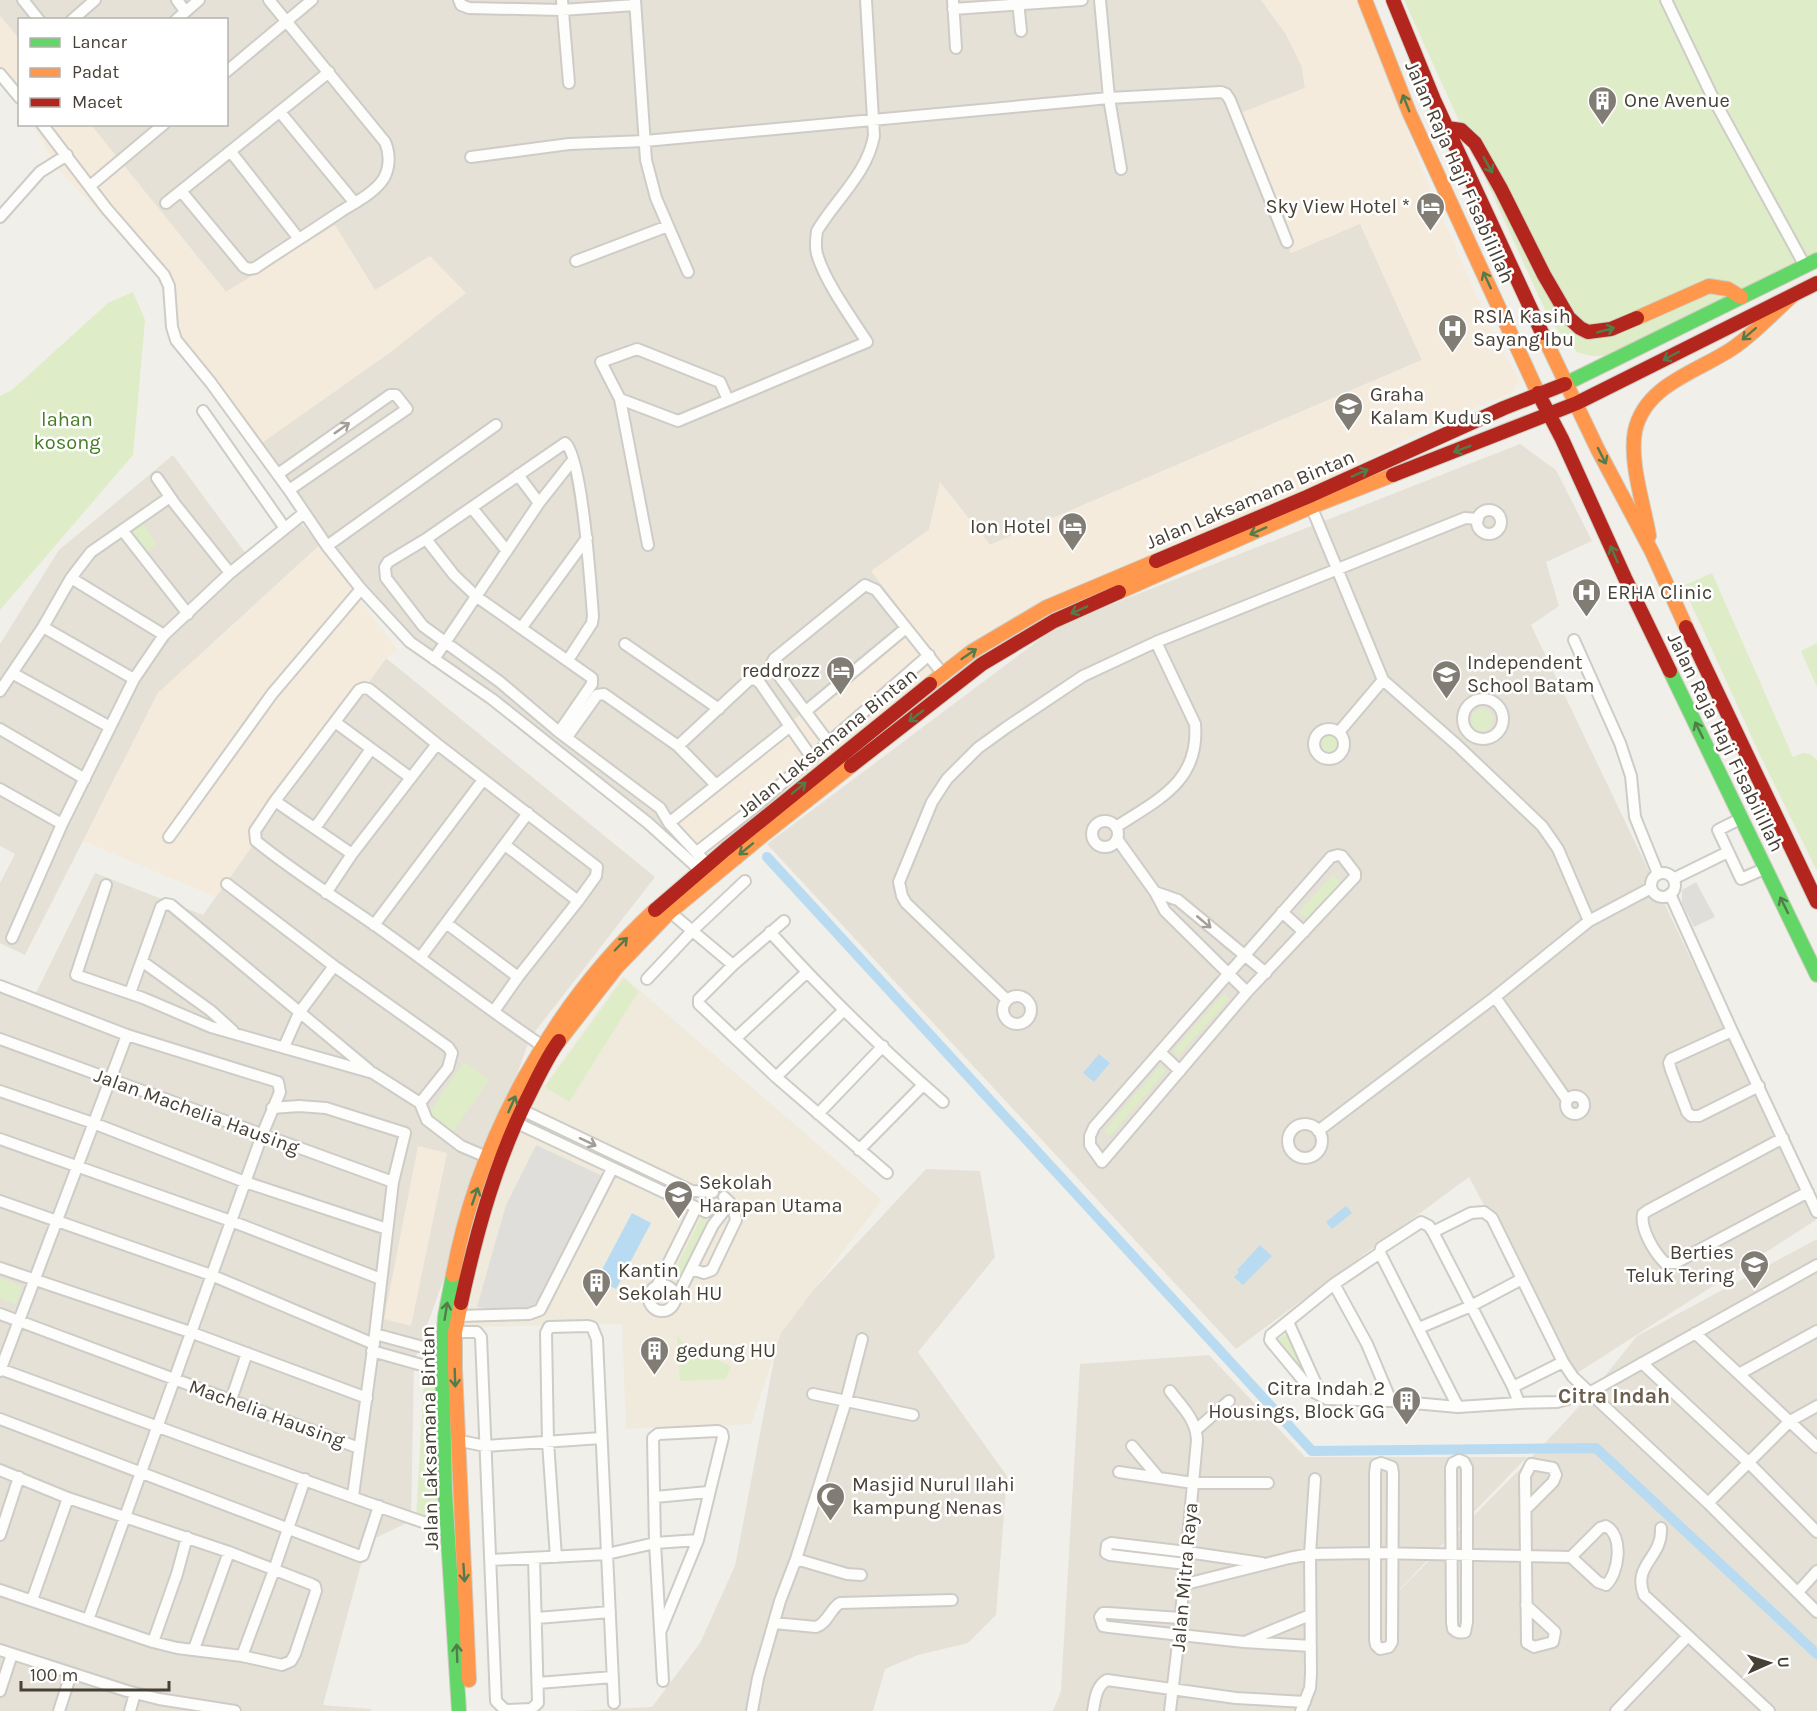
<svg xmlns="http://www.w3.org/2000/svg" width="1817" height="1711" font-family="Karla,sans-serif">
<style>
.residential{fill:#e5e1d7}
.commercial{fill:#f4ebdc}
.education{fill:#efeadc}
.green{fill:#deecc8}
.parking{fill:#e0deda}
.water{fill:#b8dbf1}
.lines{fill:none;stroke-linecap:round;stroke-linejoin:round}
.canal{stroke:#b8dbf1;stroke-width:10}
.street-casing{stroke:#ceccc7;stroke-width:14}
.fast-casing{stroke:#d0ccc0;stroke-width:16}
.slow-casing{stroke:#d0ccc0;stroke-width:16}
.jam-casing{stroke:#d0ccc0;stroke-width:16}
.street{stroke:#fdfdfc;stroke-width:10}
.fast{stroke:#63d668;stroke-width:14}
.slow{stroke:#ff974d;stroke-width:14}
.jam{stroke:#b3261e;stroke-width:14}
.oneway{stroke:#527c49}
.oneway2{stroke:#a29e98}
.labels{text-anchor:middle;stroke-width:5;stroke-linejoin:round;paint-order:stroke}
.poi-label{font-size:20px;fill:#474035;stroke:#fff;text-anchor:start}
.street-label{font-size:20px;fill:#474035;stroke:#fff}
.park-label{font-size:20px;fill:#477c25;stroke:#fff}
.neighbourhood-label{font-size:21px;font-weight:bold;fill:#6b5e4c;stroke:#fff}
</style>
<rect width="100%" height="100%" fill="#f0efea"/>
<path class="residential" d="M0,0H1261L1286,34L1302,67L1305,88L1239,114L1291,253L1360,223L1422,360L990,545L940,483L929,530L872,571L911,623L661,830L406,637L329,545L256,447L389,353L465,293L375,290L335,226L226,292L91,125L226,124V20H20L19,39L0,16Z
M1520,444L1556,470L1592,541L1546,562L1559,606L1531,625L1816,1220L1574,1375L1469,1177L1236,1349L767,844L1059,625Z
M173,455L249,558L299,521L320,545L158,693L25,955L0,943V883L15,854L0,846V644L59,550Z
M386,658L655,877L530,1038L414,1362L411,1521L367,1542L323,1705L371,1709V1711H0V987L33,999L95,873L203,915Z
M926,1169L980,1171L995,1257L918,1352L1007,1476L996,1615L968,1643L918,1655L885,1669L873,1711H573L652,1707L700,1643L735,1566L779,1333L805,1299Z
M1817,1239V1711H1053L1061,1691L1080,1364L1209,1355L1305,1457H1527L1367,1623L1528,1461L1588,1397L1637,1336Z"/>
<path class="commercial" d="M1261,0H1363L1400,111L1431,192L1497,342L1519,380L1513,392L1437,423L1239,528L1004,635L701,874L661,830L911,623L871,571L929,530L940,482L990,545L1422,360L1360,224L1291,253L1238,114L1305,88L1302,67L1286,34Z
M0,16L19,39V105L0,85Z
M33,125H91L226,292L335,225L375,290L430,256L466,293L389,353L256,447L177,336L171,291L55,165Z
M320,545L398,651L386,658L216,897L83,841L158,693Z
M418,1146L447,1153L411,1326L384,1319Z"/>
<path class="education" d="M623,976L882,1200L781,1333L751,1424L626,1429L622,1324L465,1327L484,1240L512,1151L541,1090Z"/>
<path class="green" d="M1404,0H1817V257L1633,355L1591,356L1577,352L1550,321Z
M133,292L145,320L133,455L0,610V396L12,390L108,303Z
M142,523L157,544L145,554L129,533Z
M1712,573L1793,757L1803,753L1810,754L1817,760V871L1759,753L1683,586Z
M1817,643V687L1801,651Z
M1471 720a11 11 0 1 1 22 0a11 11 0 1 1-22 0Z
M1318 744a11 11 0 1 1 22 0a11 11 0 1 1-22 0Z
M1333,875L1342,884L1309,921L1299,912Z
M624,978L638,992L569,1102L545,1087Z
M1224,994L1229,999L1178,1056L1173,1051Z
M464,1062L489,1080L452,1133L429,1113Z
M1160,1066L1166,1071L1110,1136L1104,1131Z
M701,1218H705L708,1221L680,1276H677L674,1272Z
M0,1278L22,1286L16,1304L0,1298Z
M1288,1332L1313,1390L1274,1342Z
M677,1335L691,1354L694,1348L731,1367L725,1379L680,1381Z
M424,1378L447,1381L454,1530L416,1520Z"/>
<path class="parking" d="M1696,882L1715,917L1694,927L1682,903V890Z
M536,1145L607,1178L542,1315L477,1307L506,1205Z"/>
<path class="water" d="M1099,1054L1110,1063L1094,1082L1083,1073Z
M1346,1206L1352,1213L1332,1229L1326,1222Z
M632,1213L651,1223L616,1289L597,1279Z
M1260,1245L1272,1256L1243,1285L1234,1277L1239,1272L1237,1270Z"/>
<g class="lines">
<path class="canal" d="M767,857L1312,1451L1596,1448L1817,1654"/>
<defs>
<path id="street" d="M23,0L39,20
M177,0L185,11
M459,0L461,5L469,8L562,10L635,5
M562,0L569,83
M635,0L646,160L656,198L688,272
M953,0L956,48
M1100,0L1109,98L1121,169
M1666,0L1713,98L1805,266
M1018,1L1021,31
M953,9L1082,0
M72,20L95,0
M176,20L199,0
M226,72L312,0
M0,74L20,98
M280,112L354,202
M42,124L106,208L164,275L169,286L172,327L176,340L211,383L289,490L327,546L361,589L410,642L492,699L648,823L700,870
M231,152L299,239
M471,157L569,144L645,141L1109,98L1221,92L1226,94L1230,100L1287,242
M90,186L164,124
M181,191L244,267L249,269L255,268C283,249 312,231 340,212C354,203 375,193 384,178C390,167 390,153 385,142L269,0
M166,203L329,72
M0,217L40,172L67,155
M576,261L668,226
M620,399L678,421L867,342C852,319 824,280 817,254C815,247 816,238 817,231C836,199 867,174 874,136L866,0
M203,411L284,527
M278,474L390,395H396L407,409L289,490
M518,475L539,503
M157,478L175,504L230,573
M1309,501L1383,680L1457,745L1542,826L1558,849L1589,921
M472,508L507,551
M1477 522a12 12 0 1 1 24 0a12 12 0 1 1-24 0Z
M123,531L188,614
M426,539L454,575L477,597L592,678V684L559,732
M648,545L620,399L601,362L637,349L720,382L728,400
M327,546L496,425
M71,578L164,635
M43,627L134,679
M522,627L587,538
M1574,640L1620,743L1631,776L1635,817L1658,874
M625,644L719,709
M434,659L539,503L573,460
M568,660L592,623L593,616C591,590 582,454 565,443L426,539L388,562L385,567L386,578L423,626L500,682L559,732L660,808L669,823L707,864
M12,673L110,727
M0,691L43,627L71,578L91,552L170,497
M1463 719a20 20 0 1 1 40 0a20 20 0 1 1-40 0Z
M806,711L906,628
M335,722L411,778
M1314 744a15 15 0 1 1 30 0a15 15 0 1 1-30 0Z
M0,729L85,779
M1339,732L1383,680
M567,737L597,695L604,694L678,746L716,785
M829,743L771,665L774,659L865,585L876,590L943,674
M678,746L749,680L755,679L760,683L812,758
M0,789L62,824
M275,801L352,854
M1742,818L1718,830L1741,879L1766,868
M1092 834a13 13 0 1 1 26 0a13 13 0 1 1-26 0Z
M669,823L789,727
M1116,827C1157,800 1200,782 1195,724L1156,642
M315,828L371,749
M169,837L272,694L361,589
M1117,839L1155,892L1165,911L1247,992
M505,845L578,901
M697,852L757,805L929,655
M1338,855L1342,856L1355,873V877L1247,992L1102,1162L1090,1145V1136L1094,1127L1331,857Z
M1651 885a12 12 0 1 1 24 0a12 12 0 1 1-24 0Z
M1673,879L1728,852
M227,884L334,966L448,1047L452,1053L448,1068L420,1103
M106,885L76,975L143,998L211,1027L373,1073L420,1103L427,1120L461,1146L489,1158
M1155,892L1178,900L1266,973
M326,893L352,854L437,744
M1670,894L1732,1031L1817,1212
M670,912L733,965
M1282,912L1304,932
M784,921L733,965L699,999V1004L776,1077L887,1173
M446,923L518,977
M374,925L483,780
M770,932C824,992 882,1049 943,1102
M12,938L62,824L134,679L164,635L230,573L304,513
M420,958L528,813
M143,962L211,1011L233,1031
M647,979L693,930L745,881
M0,986L127,1035L278,1082L280,1092L262,1135L88,1620
M130,993L161,907L166,904L171,905L369,1070
M1003 1010a14 14 0 1 1 28 0a14 14 0 1 1-28 0Z
M1495,997L1567,1100
M1007,1000L906,903L902,896L899,882L932,802L947,779L978,748L1007,727L1083,676L1156,642L1465,518L1478,519
M494,1011L518,977L578,901L596,876L597,867L437,744L369,689L364,688L359,690L275,801L255,831L256,841C294,872 336,898 376,926C431,965 485,1007 541,1045
M1732,1031L1671,1059L1669,1063L1671,1070L1687,1112L1691,1116H1699L1759,1086
M736,1038L806,973
M0,1039L393,1182
M284,1047L299,1013L334,966
M1160,1052L1180,1071
M776,1077L844,1010
M0,1091L93,1123L245,1182L387,1229
M1566 1105a9 9 0 1 1 18 0a9 9 0 1 1-18 0Z
M272,1108L299,1106L326,1108L405,1133L393,1182L375,1334L353,1496
M522,1110L692,1191L713,1192
M818,1114L883,1046
M517,1123L706,1212
M1288 1141a17 17 0 1 1 34 0a17 17 0 1 1-34 0Z
M1318,1131L1495,997L1589,921L1651,888
M1783,1138L1647,1211L1643,1214C1640,1229 1654,1252 1665,1263H1675L1808,1192
M0,1139L231,1221L381,1279
M859,1150L923,1085
M0,1201L211,1275L374,1344
M1433,1232L1471,1213L1484,1212L1492,1218L1563,1362L1573,1377L1708,1503L1817,1612
M1380,1253L1458,1407
M0,1268L190,1332L367,1398
M691,1269L704,1273L712,1270L736,1220L733,1206L724,1197
M1334,1284L1367,1344L1391,1401
M649 1298a13 13 0 1 1 26 0a13 13 0 1 1-26 0Z
M657,1286L696,1208
M674,1303L713,1225L723,1212
M0,1314L359,1448
M458,1316L529,1314L540,1310L612,1169
M1288,1322L1321,1395
M1419,1328L1471,1306L1522,1279
M455,1332H477L481,1337L496,1701L505,1710L531,1709L538,1703L534,1558
M1695,1333L1817,1447
M375,1334L423,1347L443,1350
M372,1351L443,1371
M1642,1363L1748,1462L1817,1532
M0,1369C149,1423 299,1480 449,1531
M0,1371L127,1035
M1739,1374L1817,1331
M1513,1387L1563,1362
M1170,1391C1182,1407 1196,1419 1197,1440L1179,1635L1170,1711
M813,1394L913,1415
M231,1400L247,1353
M1519,1403L1513,1387L1433,1232L1429,1226L1421,1222L1381,1248L1380,1253L1334,1284L1271,1335L1270,1340L1273,1344L1312,1391L1327,1399L1391,1401L1458,1407L1519,1403L1557,1402L1589,1393L1817,1265
M0,1419L360,1556L363,1555L379,1506
M1197,1429L1229,1401
M456,1440L485,1446L601,1438
M1132,1446L1158,1477
M1459,1460L1464,1462L1467,1468V1622L1465,1632C1460,1633 1457,1633 1453,1629L1452,1623L1451,1468L1453,1463Z
M1381,1463L1392,1467L1393,1473L1392,1642L1389,1647L1380,1649L1376,1645L1375,1640V1473L1376,1465Z
M0,1470L68,1498L229,1552L311,1584L315,1586L316,1591L295,1654L291,1661L282,1665L242,1656L177,1648L153,1642L0,1590
M1119,1472L1193,1483H1268
M655,1497L708,1492
M1708,1503L1790,1421L1817,1406
M1526,1509L1553,1482L1556,1475L1553,1468L1531,1464L1525,1476L1527,1643L1534,1647L1553,1642L1555,1632L1526,1605
M1661,1528C1663,1558 1632,1564 1644,1595L1769,1711
M0,1535L19,1477
M556,1557L548,1442L546,1333L549,1327L588,1326L592,1327L597,1339L614,1703
M796,1559L847,1574L861,1575
M491,1560L607,1554L655,1543L698,1540
M1186,1564L1110,1555L1106,1553L1107,1545L1111,1543L1187,1552L1262,1563
M1182,1585L1289,1558L1310,1554L1375,1553L1571,1557L1598,1582L1606,1585C1619,1573 1624,1536 1606,1526L1600,1528L1571,1557
M1798,1592L1817,1571
M32,1600L68,1498
M537,1618L610,1612
M1180,1618L1108,1613H1103L1100,1617L1103,1626L1109,1627L1244,1642L1311,1646
M774,1623L816,1627C828,1623 830,1609 840,1603L952,1600
M661,1630L698,1540L723,1437L722,1433L718,1431L658,1434L653,1438L655,1543L663,1681
M1247,1641L1310,1615
M153,1642L177,1574L187,1537
M194,1649L229,1552
M0,1650L127,1691L159,1699L235,1711
M242,1656L274,1570L305,1479
M538,1683L613,1677
M0,1691L12,1654
M59,1711L71,1674
M130,1711L135,1693
M752,1711L758,1678L780,1601L796,1559L846,1401L862,1339
M1093,1711C1095,1700 1096,1686 1107,1680L1236,1698L1305,1702
M1301,1711L1310,1688L1311,1674L1310,1554L1315,1479
M1616,1711L1687,1637"/>
<path id="fast" d="M1565,384L1817,260
M1670,671L1817,975
M453,1275L445,1316L442,1362L445,1492L459,1711"/>
<path id="slow" d="M1365,0L1409,112L1538,393
M1637,318L1709,286L1728,289L1741,297
M1542,333L1598,450L1652,552L1686,627
M1649,536C1644,505 1629,462 1635,431C1645,384 1698,372 1733,348C1755,333 1773,313 1792,296
M1119,592L1311,507L1393,475
M930,684L971,652L1047,607L1156,561
M559,1041L617,967L670,912L762,836L851,766
M453,1275C478,1139 553,1004 655,910
M461,1303L455,1332V1369L469,1680"/>
<path id="jam" d="M1393,0L1434,100L1542,333
M1447,128L1461,130L1475,143L1501,189L1544,275L1569,318L1580,328L1588,332L1611,329L1637,318
M1538,393L1562,439L1625,578L1670,671
M1393,475L1577,403L1817,283
M1156,561L1307,497L1504,408L1565,384
M1686,627L1817,902
M851,766L982,664L1054,621L1119,592
M655,910L726,849L930,684
M461,1303C477,1229 497,1157 532,1089C540,1073 548,1056 559,1041"/>
</defs>
<use href="#street" class="street-casing"/>
<use href="#fast" class="fast-casing"/>
<use href="#slow" class="slow-casing"/>
<use href="#jam" class="jam-casing"/>
<use href="#street" class="street"/>
<use href="#fast" class="fast"/>
<use href="#slow" class="slow"/>
<use href="#jam" class="jam"/>
</g>
<defs><path id="oneway-shaft" d="M-6 0H5M1.5-3L5.5 0L1.5 3" fill="none" stroke-width="1.6" stroke-linecap="round" stroke-linejoin="round" transform="scale(1.5)"/></defs>
<g class="oneway">
<use href="#oneway-shaft" transform="translate(1406 103) rotate(-112)"/>
<use href="#oneway-shaft" transform="translate(1488 165) rotate(61)"/>
<use href="#oneway-shaft" transform="translate(1487 280) rotate(-115)"/>
<use href="#oneway-shaft" transform="translate(1606 330) rotate(-15)"/>
<use href="#oneway-shaft" transform="translate(1749 334) rotate(139)"/>
<use href="#oneway-shaft" transform="translate(1671 356) rotate(152)"/>
<use href="#oneway-shaft" transform="translate(1462 449) rotate(159)"/>
<use href="#oneway-shaft" transform="translate(1602 456) rotate(63)"/>
<use href="#oneway-shaft" transform="translate(1360 473) rotate(-24)"/>
<use href="#oneway-shaft" transform="translate(1258 531) rotate(156)"/>
<use href="#oneway-shaft" transform="translate(1614 554) rotate(-114)"/>
<use href="#oneway-shaft" transform="translate(1079 610) rotate(156)"/>
<use href="#oneway-shaft" transform="translate(969 654) rotate(-34)"/>
<use href="#oneway-shaft" transform="translate(916 716) rotate(142)"/>
<use href="#oneway-shaft" transform="translate(1699 730) rotate(-116)"/>
<use href="#oneway-shaft" transform="translate(799 788) rotate(-39)"/>
<use href="#oneway-shaft" transform="translate(746 849) rotate(141)"/>
<use href="#oneway-shaft" transform="translate(1784 905) rotate(-116)"/>
<use href="#oneway-shaft" transform="translate(621 944) rotate(-46)"/>
<use href="#oneway-shaft" transform="translate(512 1104) rotate(-66)"/>
<use href="#oneway-shaft" transform="translate(475 1196) rotate(-71)"/>
<use href="#oneway-shaft" transform="translate(446 1311) rotate(-81)"/>
<use href="#oneway-shaft" transform="translate(455 1378) rotate(88)"/>
<use href="#oneway-shaft" transform="translate(464 1573) rotate(86)"/>
<use href="#oneway-shaft" transform="translate(457 1653) rotate(-92)"/>
</g>
<g class="oneway2">
<use href="#oneway-shaft" transform="translate(342 428) rotate(-35)"/>
<use href="#oneway-shaft" transform="translate(1204 922) rotate(40)"/>
<use href="#oneway-shaft" transform="translate(588 1142) rotate(25)"/>
</g>
<defs>
<symbol id="building-pin" viewBox="-11 -11 22 30"><path d="M0 17L-7.5 6A9.5 9.5 0 1 1 7.5 6Z" fill="#827d74" stroke="#fff"/><path d="M-4-6H4V6H1V3H-1V6H-4ZM-2.5-4.3h1.7v1.8h-1.7ZM.8-4.3h1.7v1.8H.8ZM-2.5-1h1.7V.8h-1.7ZM.8-1h1.7V.8H.8Z" fill="#fff"/></symbol>
<symbol id="hotel-pin" viewBox="-11 -11 22 30"><path d="M0 17L-7.5 6A9.5 9.5 0 1 1 7.5 6Z" fill="#827d74" stroke="#fff"/><path d="M-6-4.5h1.5V1H6V5H4.5V3h-9V5H-6ZM-4 0a1.8 1.8 0 1 1 3.6 0ZM.5 0V-2.5h3Q6-2.5 6 0Z" fill="#fff"/></symbol>
<symbol id="hospital-pin" viewBox="-11 -11 22 30"><path d="M0 17L-7.5 6A9.5 9.5 0 1 1 7.5 6Z" fill="#827d74" stroke="#fff"/><path d="M-5-5h3v3.5h4V-5h3V5h-3V1.5h-4V5h-3Z" fill="#fff"/></symbol>
<symbol id="school-pin" viewBox="-11 -11 22 30"><path d="M0 17L-7.5 6A9.5 9.5 0 1 1 7.5 6Z" fill="#827d74" stroke="#fff"/><path d="M0-5L7-2L0 1L-7-2ZM-4 1L0 2.5L4 1V4Q0 6-4 4Z" fill="#fff"/></symbol>
<symbol id="mosque-pin" viewBox="-11 -11 22 30"><path d="M0 17L-7.5 6A9.5 9.5 0 1 1 7.5 6Z" fill="#827d74" stroke="#fff"/><path d="M3.5-4.9A6 6 0 1 0 3.5 4.9A5 5 0 1 1 3.5-4.9Z" fill="#fff"/></symbol>
</defs>
<g fill-rule="evenodd">
<use href="#building-pin" x="1586" y="84" width="33" height="45"/>
<use href="#hotel-pin" x="1414" y="190" width="33" height="45"/>
<use href="#hospital-pin" x="1436" y="312" width="33" height="45"/>
<use href="#school-pin" x="1332" y="390" width="33" height="45"/>
<use href="#hotel-pin" x="1056" y="510" width="33" height="45"/>
<use href="#hospital-pin" x="1570" y="576" width="33" height="45"/>
<use href="#hotel-pin" x="824" y="654" width="33" height="45"/>
<use href="#school-pin" x="1430" y="658" width="33" height="45"/>
<use href="#school-pin" x="662" y="1178" width="33" height="45"/>
<use href="#school-pin" x="1738" y="1248" width="33" height="45"/>
<use href="#building-pin" x="580" y="1266" width="33" height="45"/>
<use href="#building-pin" x="638" y="1334" width="33" height="45"/>
<use href="#building-pin" x="1390" y="1384" width="33" height="45"/>
<use href="#mosque-pin" x="814" y="1480" width="33" height="45"/>
</g>
<g class="labels">
<g class="poi-label">
<text x="1624" y="107">One Avenue</text>
<text x="1410" y="213" text-anchor="end">Sky View Hotel *</text>
<text x="1473" y="323">RSIA Kasih<tspan x="1473" dy="23">Sayang Ibu</tspan></text>
<text x="1370" y="401">Graha<tspan x="1370" dy="23">Kalam Kudus</tspan></text>
<text x="1051" y="533" text-anchor="end">Ion Hotel</text>
<text x="1607" y="599">ERHA Clinic</text>
<text x="1467" y="669">Independent<tspan x="1467" dy="23">School Batam</tspan></text>
<text x="820" y="677" text-anchor="end">reddrozz</text>
<text x="699" y="1189">Sekolah<tspan x="699" dy="23">Harapan Utama</tspan></text>
<text x="1734" y="1259" text-anchor="end">Berties<tspan x="1734" dy="23">Teluk Tering</tspan></text>
<text x="618" y="1277">Kantin<tspan x="618" dy="23">Sekolah HU</tspan></text>
<text x="676" y="1357">gedung HU</text>
<text x="1385" y="1395" text-anchor="end">Citra Indah 2<tspan x="1385" dy="23">Housings, Block GG</tspan></text>
<text x="852" y="1491">Masjid Nurul Ilahi<tspan x="852" dy="23">kampung Nenas</tspan></text>
</g>
<g class="street-label">
<text transform="translate(1460 172) rotate(66)" y="7">Jalan Raja Haji Fisabilillah</text>
<text transform="translate(1250 499) rotate(-23)" y="7">Jalan Laksamana Bintan</text>
<text transform="translate(827 742) rotate(-39)" y="7">Jalan Laksamana Bintan</text>
<text transform="translate(1726 742) rotate(64)" y="7">Jalan Raja Haji Fisabilillah</text>
<text transform="translate(197 1111) rotate(20)" y="7">Jalan Machelia Hausing</text>
<text transform="translate(267 1413) rotate(20)" y="7">Machelia Hausing</text>
<text transform="translate(429 1438) rotate(-91)" y="7">Jalan Laksamana Bintan</text>
<text transform="translate(1184 1577) rotate(-85)" y="7">Jalan Mitra Raya</text>
</g>
<g class="park-label">
<text x="67" y="426">lahan<tspan x="67" dy="23">kosong</tspan></text>
</g>
<g class="neighbourhood-label">
<text x="1614" y="1403">Citra Indah</text>
</g>
</g>
<rect x="18" y="18" width="210" height="108" fill="#ffffff" stroke="#b5b3ae" stroke-width="1.5"/>
<rect x="30" y="38" width="30" height="9" fill="#63d668" stroke="#b5b3ae" stroke-width="1.5"/>
<text x="72" y="48" font-size="18" fill="#474035">Lancar</text>
<rect x="30" y="68" width="30" height="9" fill="#ff974d" stroke="#b5b3ae" stroke-width="1.5"/>
<text x="72" y="78" font-size="18" fill="#474035">Padat</text>
<rect x="30" y="98" width="30" height="9" fill="#b3261e" stroke="#b5b3ae" stroke-width="1.5"/>
<text x="72" y="108" font-size="18" fill="#474035">Macet</text>
<g transform="translate(1769 1663) rotate(87)" stroke="#ffffff" stroke-width="4.5" paint-order="stroke">
<path d="M0-4.5L10 22L0 15L-10 22Z" fill="#474035"/>
<text y="-9" font-size="16" font-weight="bold" text-anchor="middle" fill="#474035">U</text>
</g>
<path d="M21 1681v9h148v-9" fill="none" stroke="#474035" stroke-width="3"/>
<text x="30" y="1681" font-size="18" fill="#474035" stroke="#ffffff" stroke-width="4.5" paint-order="stroke">100 m</text>
</svg>
